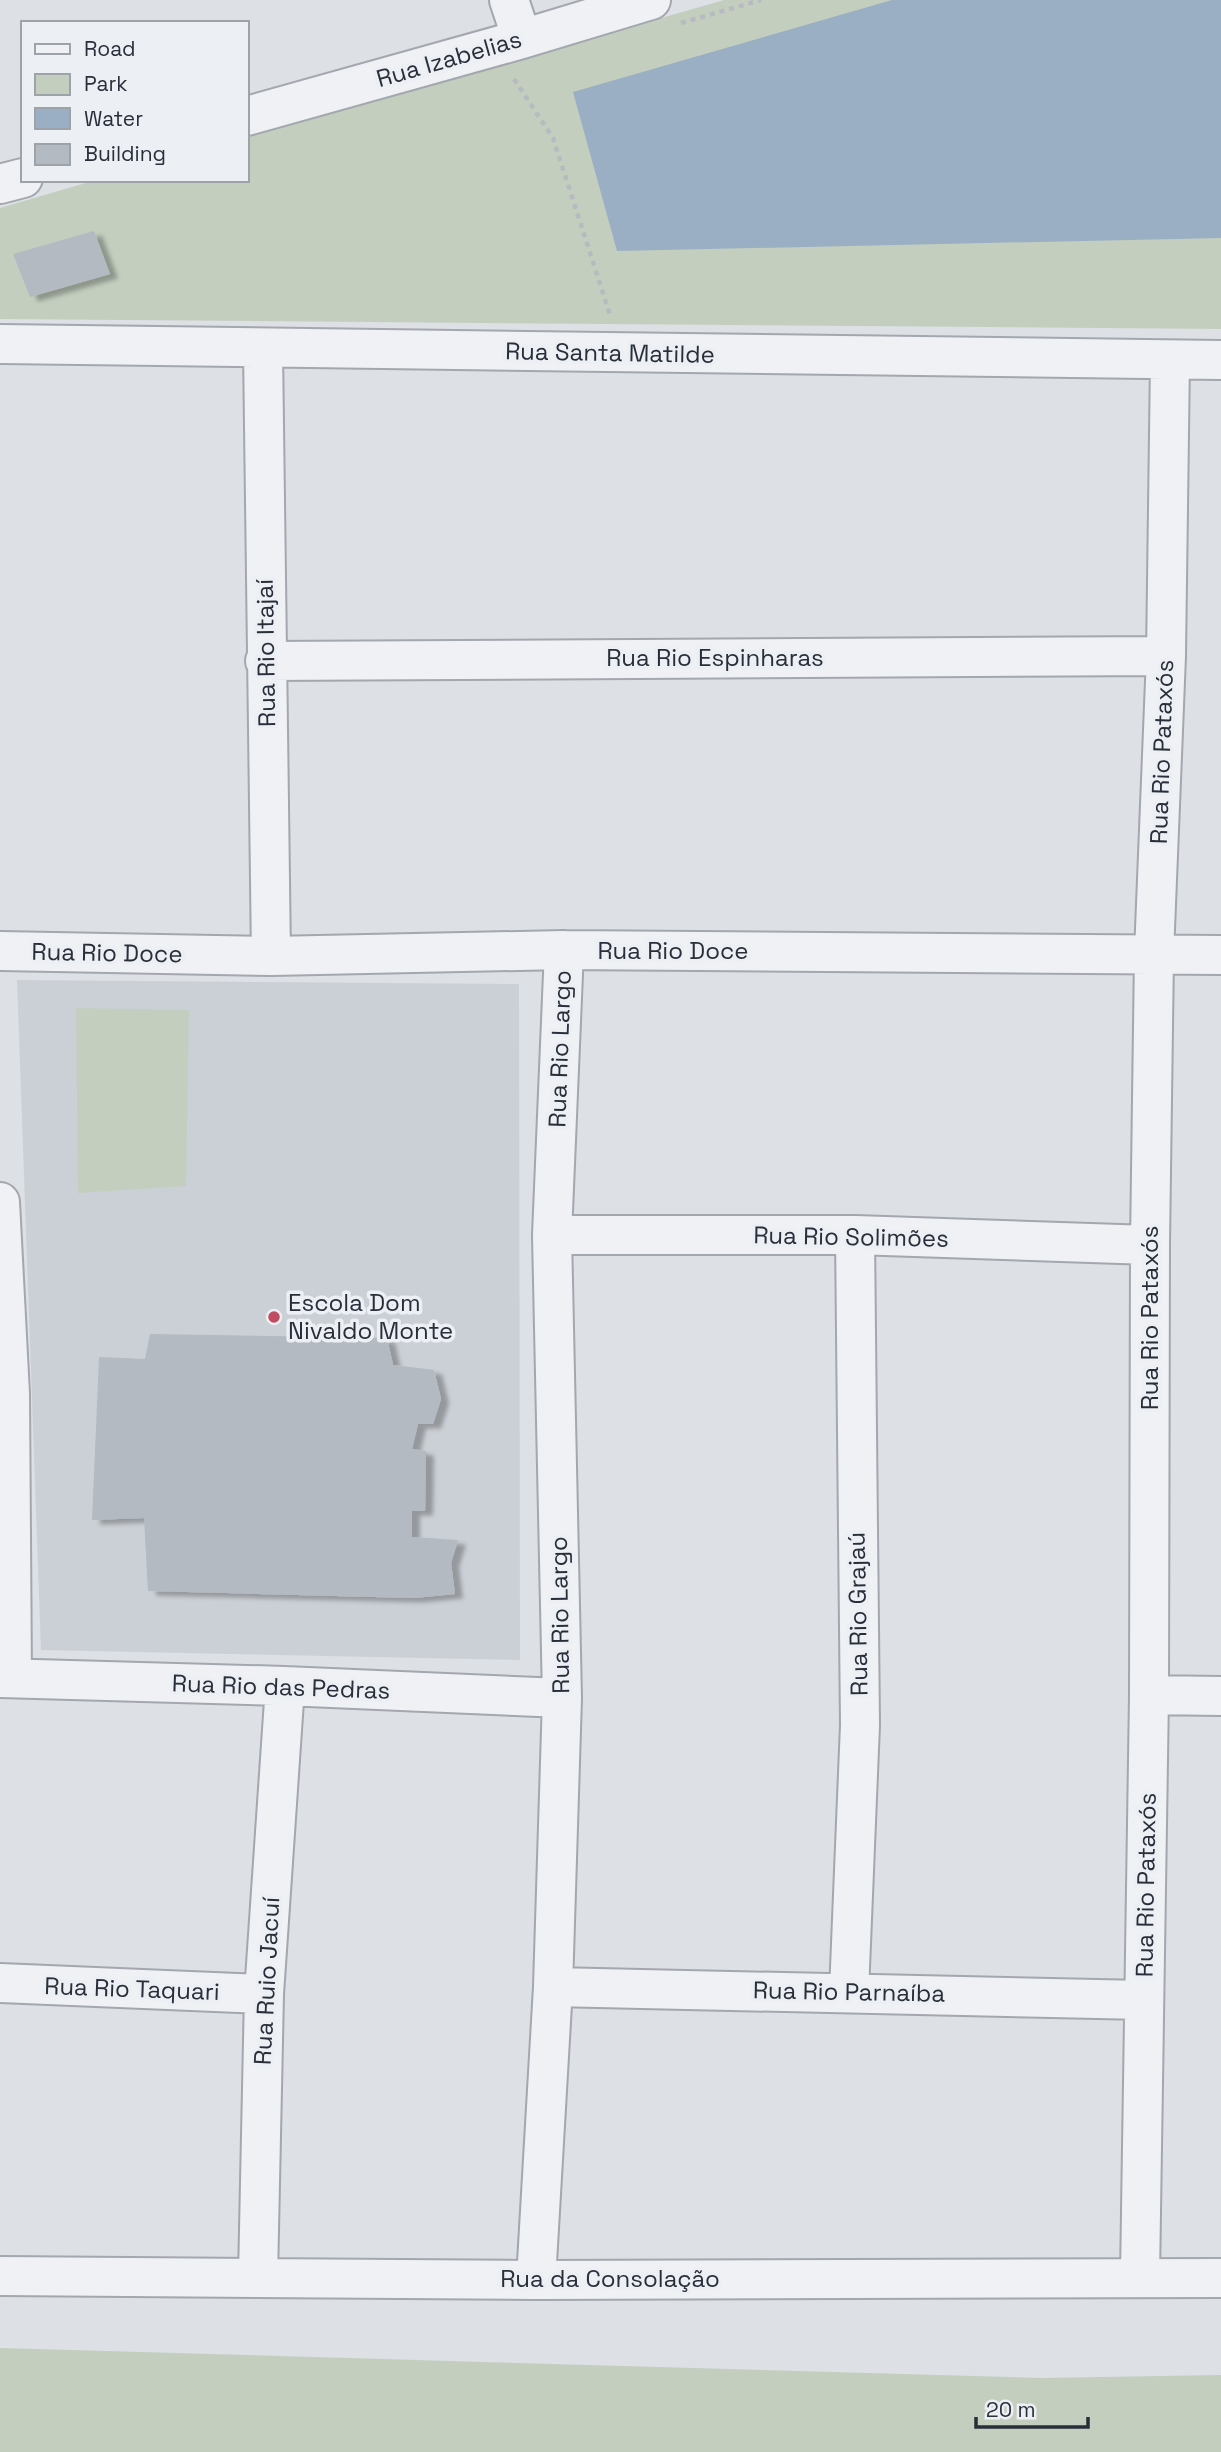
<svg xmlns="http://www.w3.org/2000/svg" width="1221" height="2452" font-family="'Space Grotesk',sans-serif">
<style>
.built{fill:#cbd0d6}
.green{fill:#c3cebf}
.water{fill:#9aafc3}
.building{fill:#b4bac1;filter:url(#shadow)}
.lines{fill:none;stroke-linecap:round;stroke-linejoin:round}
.minor-casing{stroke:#a3a7ae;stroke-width:42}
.path{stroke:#b7bbc0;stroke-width:4.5;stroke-dasharray:5 5;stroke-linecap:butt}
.minor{stroke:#eff1f4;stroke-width:38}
.poi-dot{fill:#c14b61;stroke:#eceff3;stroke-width:2.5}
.labels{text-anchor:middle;stroke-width:7;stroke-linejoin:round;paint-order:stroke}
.street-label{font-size:24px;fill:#282f3a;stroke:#eceff3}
.poi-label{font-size:24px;fill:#282f3a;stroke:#eceff3;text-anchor:start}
</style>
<defs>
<filter id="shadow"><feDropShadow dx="8" dy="4.5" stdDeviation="2" flood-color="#0004"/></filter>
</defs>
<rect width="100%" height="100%" fill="#dde0e5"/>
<path class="built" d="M17,980L519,984L520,1660L41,1650Z"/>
<path class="green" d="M724,0H1221V329L0,319V208L96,180H247V137Z
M76,1008L189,1010L186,1186L78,1193Z
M0,2348L1042,2378L1221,2375V2452H0Z"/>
<path class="water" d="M892,0H1221V238L617,251L573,92Z"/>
<path class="building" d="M94,231L110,274L30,297L13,254Z
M150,1334L387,1338L393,1365L434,1370L441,1399L433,1424H418L412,1449L426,1451L425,1511H412V1537L458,1540L451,1563L455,1594L414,1598L148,1591L144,1518L92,1520L99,1357L145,1359Z"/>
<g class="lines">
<defs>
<path id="minor" d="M509,0L522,39
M247,116L522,39L651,0
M0,184L23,178
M0,344L1221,360
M263,349L271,956
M265,661L1166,656
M0,951L271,956L564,950L1221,955
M0,1202L10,1394L12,1678
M552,1235H855L1150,1245
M0,1678L285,1686L562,1698
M1149,1695L1221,1696
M0,1983L264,1994
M553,1987L1144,2000
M849,1992L860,1725L855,1235
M0,2276L536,2280L1221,2278
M258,2277L264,1994L285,1686
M1140,2277L1149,1695L1150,1245L1154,954L1166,656L1170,360
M536,2280L553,1987L562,1698L552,1235L564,950"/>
</defs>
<use href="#minor" class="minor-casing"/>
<path class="path" d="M681,23L761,0
M514,79L553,138L610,315"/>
<use href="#minor" class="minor"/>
</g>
<circle class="poi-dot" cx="274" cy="1317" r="7"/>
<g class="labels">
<g class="street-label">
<text transform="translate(449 59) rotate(-16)" y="8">Rua Izabelias</text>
<text transform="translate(610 353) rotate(1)" y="8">Rua Santa Matilde</text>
<text transform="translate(266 653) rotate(-91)" y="8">Rua Rio Itajaí</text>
<text x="715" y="666">Rua Rio Espinharas</text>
<text transform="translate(1162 752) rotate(-88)" y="8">Rua Rio Pataxós</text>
<text x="673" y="959">Rua Rio Doce</text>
<text transform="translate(107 953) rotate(1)" y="8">Rua Rio Doce</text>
<text transform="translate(560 1049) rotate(-88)" y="8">Rua Rio Largo</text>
<text transform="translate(851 1237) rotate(1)" y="8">Rua Rio Solimões</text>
<text transform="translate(1150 1318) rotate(-90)" y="8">Rua Rio Pataxós</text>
<text transform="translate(858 1614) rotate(-91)" y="8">Rua Rio Grajaú</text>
<text transform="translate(560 1615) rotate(-91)" y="8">Rua Rio Largo</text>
<text transform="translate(281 1687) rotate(2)" y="8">Rua Rio das Pedras</text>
<text transform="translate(1146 1885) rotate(-89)" y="8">Rua Rio Pataxós</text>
<text transform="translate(267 1981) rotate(-87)" y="8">Rua Ruio Jacuí</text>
<text transform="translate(132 1989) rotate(2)" y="8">Rua Rio Taquari</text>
<text transform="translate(849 1992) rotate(1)" y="8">Rua Rio Parnaíba</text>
<text x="610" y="2287">Rua da Consolação</text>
</g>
<g class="poi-label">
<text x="288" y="1311">Escola Dom<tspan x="288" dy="28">Nivaldo Monte</tspan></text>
</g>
</g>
<rect x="21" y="21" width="228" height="161" fill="#eceff3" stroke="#9ea2a9" stroke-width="2"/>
<rect x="35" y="44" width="35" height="10" fill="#eff1f4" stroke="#9ea2a9" stroke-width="2"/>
<text x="84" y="56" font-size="21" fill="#282f3a">Road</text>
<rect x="35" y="74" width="35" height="21" fill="#c3cebf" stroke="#9ea2a9" stroke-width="2"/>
<text x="84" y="91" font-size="21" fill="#282f3a">Park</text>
<rect x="35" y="108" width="35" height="21" fill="#9aafc3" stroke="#9ea2a9" stroke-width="2"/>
<text x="84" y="126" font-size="21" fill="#282f3a">Water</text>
<rect x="35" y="144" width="35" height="21" fill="#b4bac1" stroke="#9ea2a9" stroke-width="2"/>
<text x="84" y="161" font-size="21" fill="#282f3a">Building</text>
<path d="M976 2417v10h112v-10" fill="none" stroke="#282f3a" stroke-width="3.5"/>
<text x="986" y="2417" font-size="21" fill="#282f3a" stroke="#eceff3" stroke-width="5" paint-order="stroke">20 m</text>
</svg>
